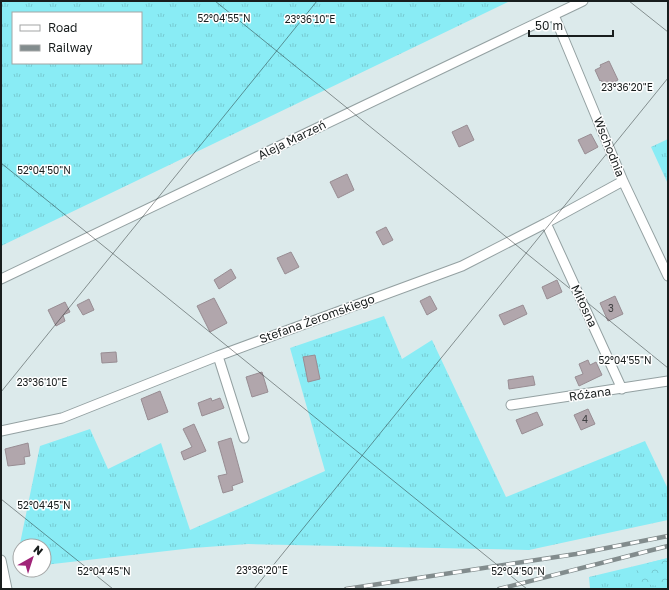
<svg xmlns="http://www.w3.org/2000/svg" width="669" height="590" font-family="'Golos Text',sans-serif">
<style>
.grass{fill:url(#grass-tufts);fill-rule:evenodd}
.forest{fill:url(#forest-crowns)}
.building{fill:#b1a6ac;stroke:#988d93}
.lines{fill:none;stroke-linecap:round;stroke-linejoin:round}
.minor-casing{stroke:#94a1a2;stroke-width:11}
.minor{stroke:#fff;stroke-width:9}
.rail-casing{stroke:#828c8d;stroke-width:4.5}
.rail{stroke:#fff;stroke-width:3;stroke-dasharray:9;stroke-linecap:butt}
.ticks{fill:none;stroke:#191e1e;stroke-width:1;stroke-opacity:0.45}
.labels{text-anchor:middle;stroke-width:3;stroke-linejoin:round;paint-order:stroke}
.number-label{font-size:10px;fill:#3f4042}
.street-label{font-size:12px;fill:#191e1e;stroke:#fff}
.ticks-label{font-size:10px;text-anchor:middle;fill:#191e1e;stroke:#fff;stroke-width:3;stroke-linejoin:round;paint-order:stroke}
</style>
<defs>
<pattern id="grass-tufts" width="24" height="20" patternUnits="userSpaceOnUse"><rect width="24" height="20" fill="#89ecf5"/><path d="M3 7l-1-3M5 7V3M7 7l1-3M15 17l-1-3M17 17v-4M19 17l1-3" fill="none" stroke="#76cad2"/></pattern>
<pattern id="forest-crowns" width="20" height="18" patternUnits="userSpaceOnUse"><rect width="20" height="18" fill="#89ecf5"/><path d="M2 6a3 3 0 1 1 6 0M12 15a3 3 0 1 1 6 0" fill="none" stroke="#76cad2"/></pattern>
</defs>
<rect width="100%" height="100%" fill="#dceaeb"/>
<path class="grass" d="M1,1H510L1,246ZM13,13H141V63H13Z
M668,139V184L651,147Z
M384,316L402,359L432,340L506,497L645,441L668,489V520L529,550L248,544L193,548L44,565V546H20V568H15L40,446L90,429L108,469L161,443L190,530L325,471L290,348Z
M668,558V589L590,588L589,577Z"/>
<path class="forest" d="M668,558V586C657,586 642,586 636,576L637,568L648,563Z"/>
<path class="building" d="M609,61L618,80L605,87L601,80L600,81L595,70L601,67L600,65Z
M467,125L474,140L459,147L452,132Z
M591,134L598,147L585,154L578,140Z
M347,174L354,190L338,198L330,182Z
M386,227L393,240L383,245L376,232Z
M291,252L299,267L285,274L277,258Z
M231,269L236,278L219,289L214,280Z
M557,280L562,292L547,299L542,287Z
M430,296L437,309L427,315L420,301Z
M615,296L623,314L608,321L600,303Z
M214,298L227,323L210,332L197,306Z
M89,299L94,310L83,315L77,305Z
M65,302L70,312L63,315L65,321L56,326L48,310Z
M523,305L527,314L504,325L499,315Z
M116,352L117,362L102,363L101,353Z
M315,355L320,379L308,382L303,357Z
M588,360L590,365L596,362L602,375L579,386L575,377L583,374L579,364Z
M262,372L268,392L252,397L246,377Z
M533,376L535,385L509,389L508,380Z
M160,391L168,412L148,420L141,399Z
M211,398L212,401L220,398L224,408L202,416L198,403Z
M588,409L595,424L581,430L574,415Z
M537,412L543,425L522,434L516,420Z
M194,424L206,451L184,460L181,452L192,447L183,429Z
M231,438L243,482L232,486L233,490L223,493L218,476L227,474L218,442Z
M28,443L30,456L24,457L25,464L8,466L5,449Z"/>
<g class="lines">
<defs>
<path id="minor" d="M554,15L623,181L668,276
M546,223L622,389
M1,279L583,1
M218,356L244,438
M511,405L668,381
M1,431L62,418L218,356L462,266L546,223L623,181
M1,560L7,589"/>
</defs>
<use href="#minor" class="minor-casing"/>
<use href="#minor" class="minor"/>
<defs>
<path id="rail" d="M346,589L576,554L668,536
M499,589L668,546"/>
</defs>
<use href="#rail" class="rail-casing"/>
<use href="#rail" class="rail"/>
</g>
<path class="ticks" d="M215,1L668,368M629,1L668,32M1,163L527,589M1,392L317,1M1,499L113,589M254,589L668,78"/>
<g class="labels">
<g class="number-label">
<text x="611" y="312">3</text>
<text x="585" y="423">4</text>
</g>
<g class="street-label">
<text transform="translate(292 140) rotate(-26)" y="4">Aleja Marzeń</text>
<text transform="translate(609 147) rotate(68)" y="4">Wschodnia</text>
<text transform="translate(584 306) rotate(65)" y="4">Miłosna</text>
<text transform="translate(317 319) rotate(-20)" y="4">Stefana Żeromskiego</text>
<text transform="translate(590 394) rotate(-8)" y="4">Różana</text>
</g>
</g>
<g class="ticks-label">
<text x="224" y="22">52°04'55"N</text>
<text x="310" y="23">23°36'10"E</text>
<text x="627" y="91">23°36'20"E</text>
<text x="44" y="174">52°04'50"N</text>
<text x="625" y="364">52°04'55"N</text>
<text x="42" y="386">23°36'10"E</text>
<text x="44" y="509">52°04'45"N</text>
<text x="262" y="574">23°36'20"E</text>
<text x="104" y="575">52°04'45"N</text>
<text x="518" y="575">52°04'50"N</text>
</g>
<rect width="669" height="590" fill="none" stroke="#191e1e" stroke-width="4"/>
<rect x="12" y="12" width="130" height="52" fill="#ffffff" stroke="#a3a5a5"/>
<rect x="20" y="25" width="20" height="6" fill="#ffffff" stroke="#a3a5a5"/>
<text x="48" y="32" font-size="12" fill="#191e1e">Road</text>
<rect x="20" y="45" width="20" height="6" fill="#828c8d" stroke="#a3a5a5"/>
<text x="48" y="52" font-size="12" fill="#191e1e">Railway</text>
<g transform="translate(32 558) rotate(39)"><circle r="19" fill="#ffffff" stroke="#a3a5a5"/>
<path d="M0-3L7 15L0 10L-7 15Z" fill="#a02478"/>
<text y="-6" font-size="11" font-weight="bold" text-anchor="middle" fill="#191e1e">N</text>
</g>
<path d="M529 30v6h84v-6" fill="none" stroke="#191e1e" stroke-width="2"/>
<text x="535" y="30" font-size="12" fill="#191e1e" stroke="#ffffff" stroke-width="3" paint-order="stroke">50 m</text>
</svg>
